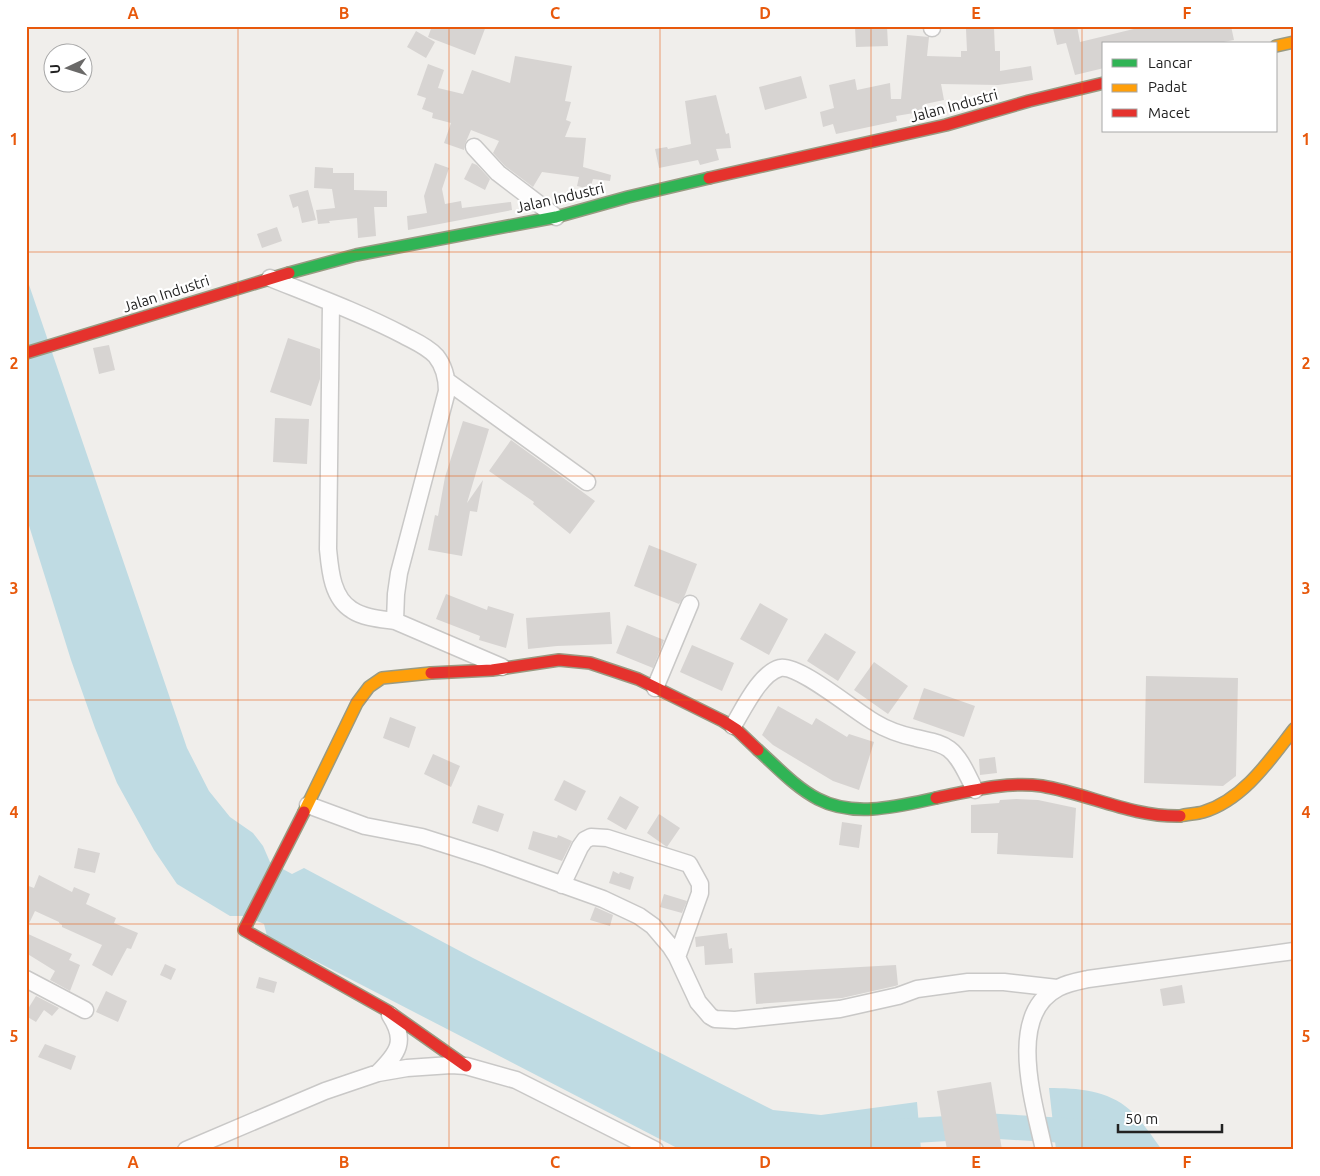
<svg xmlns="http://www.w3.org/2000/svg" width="1320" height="1176" font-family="Ubuntu,sans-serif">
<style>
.water{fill:#bfdbe3}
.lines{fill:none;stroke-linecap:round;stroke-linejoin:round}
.river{stroke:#bfdbe3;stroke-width:25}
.building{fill:#d7d4d2}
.street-casing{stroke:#c9c8c7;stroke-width:19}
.fast-casing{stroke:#999a82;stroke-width:14}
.slow-casing{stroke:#999a82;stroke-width:14}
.jam-casing{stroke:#999a82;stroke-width:14}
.street{stroke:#fdfcfc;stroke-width:16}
.fast{stroke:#30b455;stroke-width:11}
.slow{stroke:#ff9f0a;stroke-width:11}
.jam{stroke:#e5322d;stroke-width:11}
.grid{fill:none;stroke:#e8590c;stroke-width:1;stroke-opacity:0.55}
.labels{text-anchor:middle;stroke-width:4.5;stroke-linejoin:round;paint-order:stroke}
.street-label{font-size:15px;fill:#222;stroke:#fff}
.neatline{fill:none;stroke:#e8590c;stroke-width:2}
.grid-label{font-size:16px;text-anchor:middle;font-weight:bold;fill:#e8590c}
</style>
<rect width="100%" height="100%" fill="#f0eeeb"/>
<path class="water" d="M26,276L187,748L209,791L230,817L253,833L263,846L270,862L292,874L304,868L473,958L773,1110L821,1115L917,1102L921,1150H681L267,936L264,924L245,916H230L177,884L154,850L117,783L95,728L71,660L26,516Z
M1049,1088C1077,1088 1108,1090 1130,1110C1142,1121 1152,1136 1162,1150H1056Z"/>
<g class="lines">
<path class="river" d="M887,1132L991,1126L1106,1133L1118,1150"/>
</g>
<path class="building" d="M432,26H486L475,55L428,37Z
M862,26H887L888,46L856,47L855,27Z
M1063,26H1077L1080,42L1146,26H1231L1234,40L1213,44H1104V68L1075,75L1066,43L1057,45L1053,28Z
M994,28L995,51H1000V71L1031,66L1033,80L998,85L941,84L944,100L925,104L926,111L896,116L897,121L836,134L833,124L823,127L820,112L834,108L829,85L855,79L857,90L890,83L891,99H901L907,35L929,37L927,56L961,57V51H967L966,29Z
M416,31L435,42L426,58L407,47Z
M515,56L572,66L565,101L571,102L566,120L571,122L565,137L586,138L583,167L611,175L610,181L593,179L590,189L577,186L579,177L542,172L533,187L505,166L493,153L499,141L471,130L465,144L464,150L444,143L451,123L432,118L433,113L422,109L426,98L417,95L428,64L444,70L438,88L463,94L472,70L510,83Z
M801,76L807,98L765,110L759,87Z
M716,95L726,134L729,133L731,148L716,149L719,160L700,165L698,160L659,168L655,149L667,147L668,149L691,144L685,101Z
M435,163L449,168L442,189L445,204L461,201L462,208L511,202L512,210L408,230L407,216L427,213L424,196Z
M472,163L477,165L490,179L485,190L464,179Z
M315,167L333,168V173H354V190L387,191V207H374L376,236L358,238L357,218L329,221L330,223L318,224L316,210L335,208L332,189L314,188Z
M308,190L316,220L302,223L298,206L293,208L289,195Z
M277,227L282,241L262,248L257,234Z
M288,338L320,349V379L311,406L270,392Z
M109,345L115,370L99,374L93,348Z
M275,418L309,419L307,464L273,462Z
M463,421L489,429L467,503L483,480L477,512L470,511L462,556L428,550L435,515L438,516L445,477Z
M511,440L595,501L570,534L533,504L534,502L489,471Z
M649,545L697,564L685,595L679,604L634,586Z
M446,594L487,610L488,606L514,614L506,648L479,640L480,636L436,619Z
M760,603L788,619L769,655L740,639Z
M610,612L612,644L557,646L528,649L526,618Z
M627,625L664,640L653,668L616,653Z
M825,633L856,652L838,681L807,661Z
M692,645L734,663L722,691L680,672Z
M874,662L908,686L888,714L854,690Z
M1146,676L1238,678L1236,776L1223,786L1144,783Z
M924,688L975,706L964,737L913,719Z
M778,706L812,725L816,718L847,737L849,734L874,742L859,790L833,781L773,745L762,735Z
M390,717L416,727L409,748L383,738Z
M433,754L460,766L451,787L424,774Z
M995,757L997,773L980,775L979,759Z
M564,780L586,791L576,811L554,800Z
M620,796L639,807L626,830L607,819Z
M1016,799L1038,800L1076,808L1073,858L997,854L998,833H971V805L999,803L1000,800Z
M478,805L504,814L498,832L472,823Z
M659,814L680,828L667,847L647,833Z
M842,822L862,825L859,848L839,845Z
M533,831L557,838L558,835L572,841L562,861L528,849Z
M78,848L100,853L95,873L74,868Z
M613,871L619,874L620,872L634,877L630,890L609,883Z
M39,875L72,892L74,887L90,894L86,904L116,918L114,923L138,933L131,949L127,948L112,976L92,965L102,945L62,927V925L59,923V922L35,911L26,930V885L34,888Z
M664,894L687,901L682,913L660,907Z
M595,907L613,915L610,926L590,920Z
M26,933L72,954L69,960L80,965L70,991L50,980L55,971L26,953Z
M727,933L729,949L732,948L733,963L705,965L704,946L696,947L695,937Z
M165,964L176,969L171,980L160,975Z
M896,965L898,985L895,986L842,998L756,1004L754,973Z
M259,977L277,982L274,993L256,988Z
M1182,985L1185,1003L1163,1006L1160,989Z
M106,991L127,1001L118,1022L96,1012Z
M36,996L59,1008L52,1016L44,1010L36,1022L26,1016V1012Z
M45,1044L76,1056L71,1070L38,1057Z
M991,1082L1002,1150H947L937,1091Z"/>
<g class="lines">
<defs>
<path id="street" d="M932,26V28
M474,147L498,173L556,217
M270,278C315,296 361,313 403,335C414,341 427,346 436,356C444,366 447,378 447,391L399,573L396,594L395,621L502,667
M331,303L328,549C330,570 332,598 352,610C364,618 381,619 395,621
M447,381L587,482
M655,688L690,604
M733,726C743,710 760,673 780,668C799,664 854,711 874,722C887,730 902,735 916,738C927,741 940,742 949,749C961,758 968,777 975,790
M308,805L365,826L422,837L488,858L603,899L639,916L653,926L670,946L677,957L698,1002L710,1016L715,1019L735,1020L840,1009L898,996L917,989L968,982H1004L1057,988
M562,885L580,847L585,840L591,837L607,838L689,864L700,884V893L677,957
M26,979L85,1010
M378,1073C398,1053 407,1041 390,1015
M186,1150L325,1091L378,1073L407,1068L451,1065L466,1066L516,1080L655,1150
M1044,1150C1035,1106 1005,1015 1058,988C1067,983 1078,981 1088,979L1294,951"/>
<path id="fast" d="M289,273L356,255L556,217L628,197L709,178
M758,750C777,767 795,787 818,799C854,818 899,806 936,798"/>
<path id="slow" d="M1276,46L1294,42
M304,812L357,703L369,687L382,678L431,673
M1180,816C1187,814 1196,814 1203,812C1243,800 1270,760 1294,729"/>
<path id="jam" d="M709,178L946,125L1029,101L1104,83
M26,353L289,273
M431,673L492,670L559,660L590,663L638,679L723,721L737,730L758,750
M936,798C970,791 1007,781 1042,786C1089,794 1132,817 1180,816
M304,812L244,930L388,1011L466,1066"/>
</defs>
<use href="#street" class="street-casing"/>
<use href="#fast" class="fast-casing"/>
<use href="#slow" class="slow-casing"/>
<use href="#jam" class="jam-casing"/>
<use href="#street" class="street"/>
<use href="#fast" class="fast"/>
<use href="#slow" class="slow"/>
<use href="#jam" class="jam"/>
</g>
<path class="grid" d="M238,26V1150M449,26V1150M660,26V1150M871,26V1150M1082,26V1150M26,252H1294M26,476H1294M26,700H1294M26,924H1294"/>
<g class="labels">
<g class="street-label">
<text transform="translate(954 106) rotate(-15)" y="5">Jalan Industri</text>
<text transform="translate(560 198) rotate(-13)" y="5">Jalan Industri</text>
<text transform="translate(166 294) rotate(-18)" y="5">Jalan Industri</text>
</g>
</g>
<rect width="1320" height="1176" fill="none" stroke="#ffffff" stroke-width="55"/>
<rect x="1102" y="42" width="175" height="90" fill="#ffffff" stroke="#a7a7a7"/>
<rect x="1112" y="59" width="25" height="8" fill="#30b455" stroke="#a7a7a7"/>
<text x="1148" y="68" font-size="15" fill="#222222">Lancar</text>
<rect x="1112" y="84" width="25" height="8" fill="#ff9f0a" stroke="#a7a7a7"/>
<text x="1148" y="92" font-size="15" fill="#222222">Padat</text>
<rect x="1112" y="109" width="25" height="8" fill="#e5322d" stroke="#a7a7a7"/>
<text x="1148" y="118" font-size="15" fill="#222222">Macet</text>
<g transform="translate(68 68) rotate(266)"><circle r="24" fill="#ffffff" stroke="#a7a7a7"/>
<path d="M0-4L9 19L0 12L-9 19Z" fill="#6a6968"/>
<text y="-8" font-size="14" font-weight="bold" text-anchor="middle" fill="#222222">U</text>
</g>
<path d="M1118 1124v8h104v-8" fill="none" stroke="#222222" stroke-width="2.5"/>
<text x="1125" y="1124" font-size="15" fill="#222222" stroke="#ffffff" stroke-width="4" paint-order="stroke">50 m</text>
<rect x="28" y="28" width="1264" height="1120" class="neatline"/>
<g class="grid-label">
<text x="133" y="19">A</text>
<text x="344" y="19">B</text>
<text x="555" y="19">C</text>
<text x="765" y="19">D</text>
<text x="976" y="19">E</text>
<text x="1187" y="19">F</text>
<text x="14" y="145">1</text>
<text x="1306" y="145">1</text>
<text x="14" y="369">2</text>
<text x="1306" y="369">2</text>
<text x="14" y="594">3</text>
<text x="1306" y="594">3</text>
<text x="14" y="818">4</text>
<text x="1306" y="818">4</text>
<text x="14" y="1042">5</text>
<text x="1306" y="1042">5</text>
<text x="133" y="1168">A</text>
<text x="344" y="1168">B</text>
<text x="555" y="1168">C</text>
<text x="765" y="1168">D</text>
<text x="976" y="1168">E</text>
<text x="1187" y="1168">F</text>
</g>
</svg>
